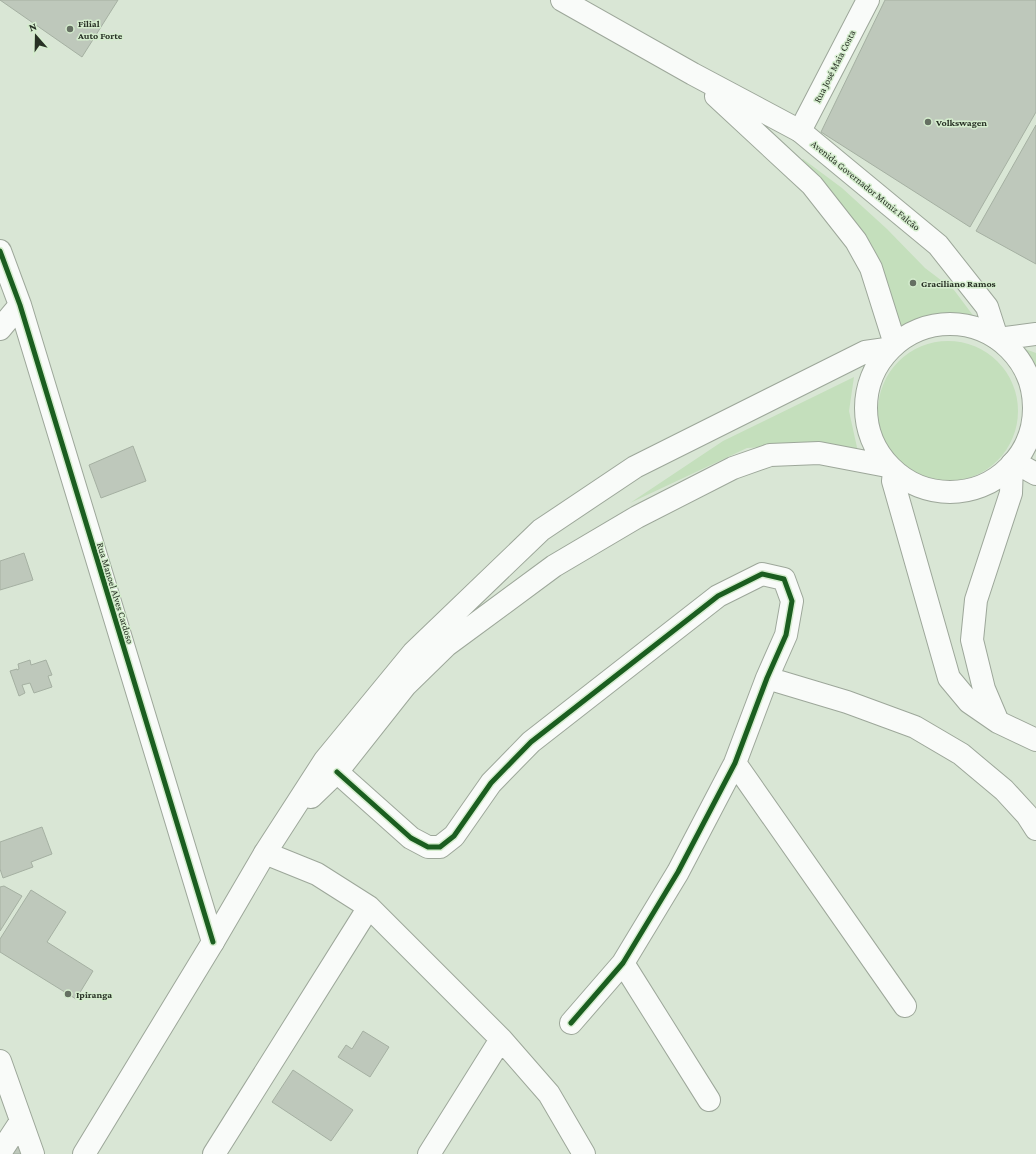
<svg xmlns="http://www.w3.org/2000/svg" width="1036" height="1154" font-family="'Crimson Pro',serif">
<style>
.green{fill:#c4dfbc}
.building{fill:#bec8bb;stroke:#a5b0a2}
.lines{fill:none;stroke-linecap:round;stroke-linejoin:round}
.minor-casing{stroke:#9da79a;stroke-width:24}
.major-casing{stroke:#9da79a;stroke-width:24}
.highway-casing{stroke:#9da79a;stroke-width:24}
.minor{stroke:#f9fbf9;stroke-width:22}
.major{stroke:#f9fbf9;stroke-width:22}
.highway{stroke:#f9fbf9;stroke-width:22}
.cycleway-casing{stroke:#d5edce;stroke-width:8}
.cycleway{stroke:#1b5e20;stroke-width:5}
.poi-dot{fill:#657062;stroke:#d5edce;stroke-width:1.5}
.labels{text-anchor:middle;stroke-width:3;stroke-linejoin:round;paint-order:stroke}
.poi-label{font-size:10px;font-weight:bold;fill:#273024;stroke:#d5edce;text-anchor:start}
.street-label{font-size:10px;fill:#273024;stroke:#d5edce}
</style>
<rect width="100%" height="100%" fill="#d9e6d5"/>
<path class="green" d="M803,159L842,188L887,229L925,268L954,290L975,318L928,317L902,327L854,227L797,162Z
M878 411a70 70 0 1 1 140 0a70 70 0 1 1-140 0Z
M1025,349L1036,353V372Z
M854,377L849,411L858,452L808,444L747,448L630,503L723,441Z"/>
<path class="building" d="M0,0H118L82,57Z
M885,0H1036V112L970,227L821,132Z
M1036,125V264L976,231Z
M133,446L146,481L101,498L89,465Z
M24,553L33,580L0,590V561Z
M30,660L31,665L46,660L52,675L48,676L52,687L34,693L30,683L22,685L25,693L19,696L10,671L17,669V670L19,669L18,664Z
M42,827L52,854L31,862L33,867L3,878L0,869V842Z
M4,886L22,896L0,931V887Z
M31,890L66,912L47,942L93,971L76,999L0,952V939Z
M363,1031L389,1047L370,1077L338,1057L346,1045L352,1049Z
M293,1070L353,1110L331,1141L272,1102Z
M11,1137L23,1154H1Z"/>
<g class="lines">
<defs>
<path id="minor" d="M800,131L868,0
M0,251L20,305L213,942
M0,329L20,305
M1014,462L1036,474
M894,472L893,481L949,678L969,702L998,722L1036,740
M767,678L847,702L915,727L961,754L1004,790L1027,815L1036,829
M998,722L984,689L972,640L976,600L1011,493L1012,464
M735,763L905,1006
M337,772L411,838L428,847H440L454,836L491,783L531,742L718,596L762,574L784,579L792,601L786,635L767,678L735,763L678,872L623,963L571,1023
M265,853L317,874L369,907L501,1039L549,1094L584,1154
M623,963L709,1100
M0,1061L33,1154
M0,1153L21,1121
M214,1154L369,907
M429,1154L501,1039"/>
<path id="major" d="M562,0L693,74L800,131L938,245L987,307L997,338
M716,96L812,185L856,241L871,268L894,341"/>
<path id="highway" d="M866 408a84 84 0 1 1 168 0a84 84 0 1 1-168 0Z
M998,339L1036,334
M311,797L337,772L405,686L447,645L554,566L637,517L733,468L770,455L819,453L887,466
M84,1154L213,942L265,853L325,760L413,653L541,530L635,467L865,352L886,349"/>
</defs>
<use href="#minor" class="minor-casing"/>
<use href="#major" class="major-casing"/>
<use href="#highway" class="highway-casing"/>
<use href="#minor" class="minor"/>
<use href="#major" class="major"/>
<use href="#highway" class="highway"/>
<defs>
<path id="cycleway" d="M0,251L20,305L213,942
M337,772L411,838L428,847H440L454,836L491,783L531,742L718,596L762,574L784,579L792,601L786,635L767,678L735,763L678,872L623,963L571,1023"/>
</defs>
<use href="#cycleway" class="cycleway-casing"/>
<use href="#cycleway" class="cycleway"/>
</g>
<g class="poi-dot">
<circle cx="70" cy="29" r="4"/>
<circle cx="928" cy="122" r="4"/>
<circle cx="913" cy="283" r="4"/>
<circle cx="68" cy="994" r="4"/>
</g>
<g class="labels">
<g class="poi-label">
<text x="78" y="27">Filial<tspan x="78" dy="12">Auto Forte</tspan></text>
<text x="936" y="126">Volkswagen</text>
<text x="921" y="287">Graciliano Ramos</text>
<text x="76" y="998">Ipiranga</text>
</g>
<g class="street-label">
<text transform="translate(834 66) rotate(-63)" y="4">Rua José Maia Costa</text>
<text transform="translate(866 185) rotate(39)" y="4">Avenida Governador Muniz Falcão</text>
<text transform="translate(116 593) rotate(73)" y="4">Rua Manoel Alves Cardoso</text>
</g>
</g>
<g transform="translate(36 36) rotate(340)" stroke="#d5edce" stroke-width="3" paint-order="stroke">
<path d="M0-3L7 15L0 10L-7 15Z" fill="#273024"/>
<text y="-6" font-size="11" font-weight="bold" text-anchor="middle" fill="#273024">N</text>
</g>
</svg>
